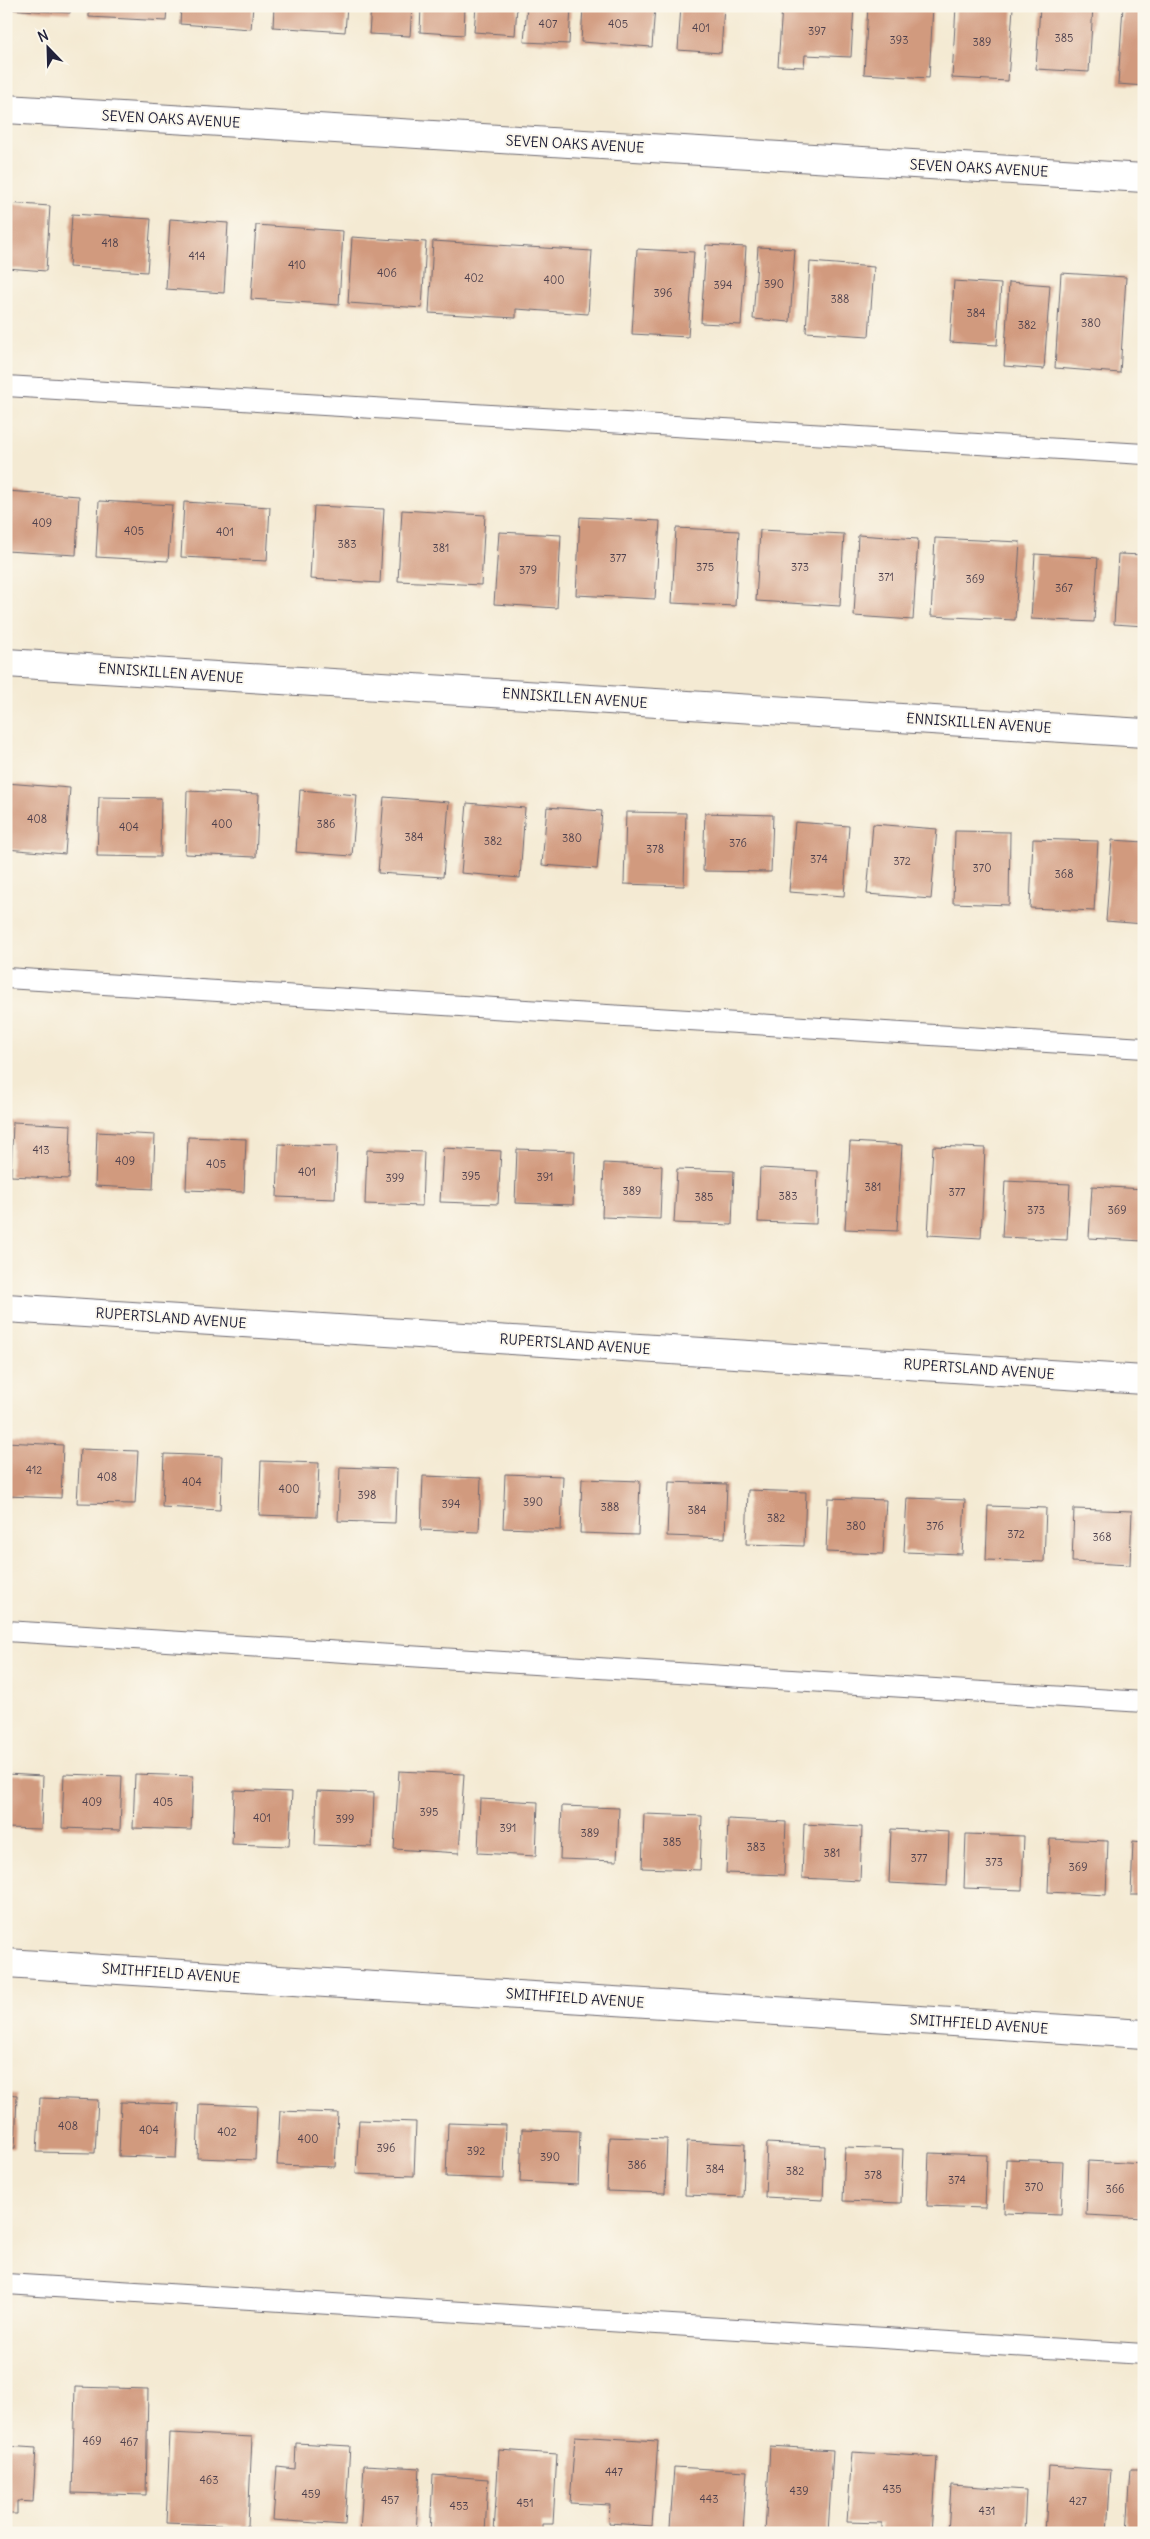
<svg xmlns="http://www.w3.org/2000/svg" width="1150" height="2539" font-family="Delius,sans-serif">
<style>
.building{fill:#d19a7e}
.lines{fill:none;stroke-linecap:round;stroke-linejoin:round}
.lane-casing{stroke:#6c6870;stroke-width:22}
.street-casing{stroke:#6c6870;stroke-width:30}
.lane{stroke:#fff;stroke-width:20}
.street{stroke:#fff;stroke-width:28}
.labels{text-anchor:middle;stroke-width:4;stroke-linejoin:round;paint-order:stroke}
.number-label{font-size:11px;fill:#4e404c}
.street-label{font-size:14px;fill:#22223b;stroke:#fbf7ec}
</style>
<rect width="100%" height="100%" fill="#fbf7ec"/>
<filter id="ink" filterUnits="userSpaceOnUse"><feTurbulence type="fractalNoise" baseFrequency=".02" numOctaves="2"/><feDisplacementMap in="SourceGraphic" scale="10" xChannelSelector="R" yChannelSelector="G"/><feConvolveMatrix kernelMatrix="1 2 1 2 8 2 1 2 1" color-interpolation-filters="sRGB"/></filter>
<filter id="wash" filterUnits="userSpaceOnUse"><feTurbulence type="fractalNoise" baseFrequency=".0096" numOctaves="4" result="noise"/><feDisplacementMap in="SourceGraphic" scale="20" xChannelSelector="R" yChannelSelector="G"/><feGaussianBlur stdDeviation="1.12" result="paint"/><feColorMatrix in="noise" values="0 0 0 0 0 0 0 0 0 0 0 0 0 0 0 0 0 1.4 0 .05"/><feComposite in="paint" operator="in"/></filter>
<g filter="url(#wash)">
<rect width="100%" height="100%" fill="#f4ead3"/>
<g id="blocks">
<path class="building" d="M6,6H71L70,13L6,9Z
M89,6H167L166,21L89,17Z
M181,6H253L251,29L180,24Z
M274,6H347L345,32L273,27Z
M371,6H412L410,36L369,34Z
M421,6H465L464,35L420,32Z
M476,6H517L515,35L474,32Z
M527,6H571L569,44L524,42Z
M583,6H655L652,47L581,42Z
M681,6H724L721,53L678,50Z
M782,6H854L851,57L805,55L804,67L778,66Z
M868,6H933L929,78L864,74Z
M956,6L1013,7L1008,81L952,78Z
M1040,6H1093L1089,72L1036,69Z
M1123,6H1144V86L1118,84Z
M6,203L50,206L46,271L6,268Z
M72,214L151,219L147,272L69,267Z
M170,219L228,223L224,293L166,289Z
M256,225L343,231L339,305L251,299Z
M352,237L426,242L422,308L348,303Z
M433,241L592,251L588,314L516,309V318L429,313Z
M706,245L746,247L741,325L701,323Z
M758,247L795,249L790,322L753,319Z
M637,249L694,252L688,337L632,334Z
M810,262L874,267L869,336L806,332Z
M1061,273L1126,277L1120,373L1055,368Z
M954,281L1001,284L997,345L950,342Z
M1009,282L1050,285L1044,369L1004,366Z
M6,491L79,496L76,555L6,551Z
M99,501L172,505L168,561L96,557Z
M184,502L270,507L267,561L181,557Z
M314,506L384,509L380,583L310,579Z
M402,510L485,515L481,585L398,581Z
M580,517L660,521L655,599L576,595Z
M676,528L739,531L735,606L672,603Z
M760,530L844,534L840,606L756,601Z
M499,532L561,535L557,608L494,604Z
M858,535L918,539L913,620L854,616Z
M935,538L1020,542L1015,620L931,616Z
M1035,554L1098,558L1094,622L1031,619Z
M1118,554L1144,555V626L1114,624Z
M6,783L70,788L65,854L6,849Z
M300,790L357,795L352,856L296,852Z
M187,791L259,794L256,857L185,854Z
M99,797L161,798L160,857L97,856Z
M384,797L449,802L443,877L378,873Z
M467,803L525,808L520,878L461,873Z
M547,807L602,811L597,869L542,865Z
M626,812L686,813L684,886L624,884Z
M705,813L773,815L771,872L703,871Z
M795,822L849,826L844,896L789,892Z
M873,824L937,829L931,899L867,894Z
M955,831L1010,832L1009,905L953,903Z
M1033,839L1098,841L1094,911L1030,908Z
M1112,840L1144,842V924L1106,921Z
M13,1122L71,1125L69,1179L11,1176Z
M97,1132L155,1135L153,1189L95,1186Z
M188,1137L246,1139L244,1192L186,1190Z
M850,1142L902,1145L897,1231L845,1229Z
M279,1144L337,1146L335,1199L277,1197Z
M933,1146L985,1148L981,1238L928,1235Z
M443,1148L501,1151L498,1204L440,1202Z
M517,1149L575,1151L573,1205L515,1203Z
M367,1150L424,1152L422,1206L365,1204Z
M604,1163L662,1166L660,1219L602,1217Z
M760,1168L818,1171L816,1224L758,1222Z
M677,1169L734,1171L732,1225L674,1223Z
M1005,1181L1070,1184L1067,1240L1002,1237Z
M1092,1186L1144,1189L1143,1241L1089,1238Z
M6,1442L63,1445L61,1498L6,1496Z
M80,1449L138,1451L135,1504L77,1503Z
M164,1454L222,1456L220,1510L162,1507Z
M261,1461L319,1463L317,1517L259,1515Z
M340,1467L397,1469L395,1523L338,1521Z
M505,1474L563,1476L561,1530L503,1528Z
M423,1476L481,1478L479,1532L421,1530Z
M582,1479L640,1481L638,1535L580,1533Z
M669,1482L727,1484L725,1538L667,1536Z
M748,1490L806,1492L804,1546L746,1544Z
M828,1498L886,1500L883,1554L826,1552Z
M907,1498L965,1500L962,1554L904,1552Z
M988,1506L1046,1508L1044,1562L986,1560Z
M1074,1509L1132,1511L1130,1565L1072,1562Z
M399,1771L464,1774L459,1853L394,1849Z
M6,1774L43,1776L41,1829L6,1828Z
M64,1774L122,1776L120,1830L62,1828Z
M135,1774L193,1776L191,1830L133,1828Z
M234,1790L292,1792L289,1846L232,1844Z
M317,1791L374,1793L372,1847L315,1845Z
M480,1799L538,1802L536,1856L478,1853Z
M562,1806L619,1808L617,1861L560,1859Z
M644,1814L702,1816L700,1870L642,1868Z
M728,1819L786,1822L784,1875L726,1873Z
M804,1824L862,1827L860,1881L802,1878Z
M891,1829L949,1832L947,1886L889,1883Z
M966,1834L1024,1836L1022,1890L964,1888Z
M1050,1839L1108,1841L1106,1895L1048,1892Z
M1133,1841L1144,1842V1895H1131Z
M6,2094L17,2095L15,2148H6Z
M40,2098L98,2100L95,2153L37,2152Z
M121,2102L179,2104L176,2158L119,2156Z
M199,2104L257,2106L255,2160L197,2158Z
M280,2111L338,2113L335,2167L277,2165Z
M359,2120L416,2122L414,2176L356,2174Z
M448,2123L506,2125L504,2179L446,2177Z
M522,2129L580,2131L578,2185L520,2182Z
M609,2137L667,2139L665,2193L607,2191Z
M687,2141L745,2144L743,2197L685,2195Z
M767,2143L825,2146L823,2200L765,2197Z
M845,2147L903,2149L901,2203L843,2201Z
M929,2153L987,2155L985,2208L927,2206Z
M1006,2159L1063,2161L1061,2215L1004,2213Z
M1088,2161L1144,2164V2218L1086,2215Z
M75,2387L148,2389L146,2495L72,2493Z
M170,2433L252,2437L248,2526L166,2523Z
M575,2436L658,2441L652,2526L609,2523L610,2505L570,2503Z
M296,2443L350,2446L345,2525L273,2520L277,2467L295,2469Z
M6,2446L36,2448L33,2502L17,2501V2514H6Z
M770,2446L833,2450L828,2533H765Z
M499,2450L557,2454L553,2524H542V2533H494Z
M852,2452L937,2457L932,2533H882V2523L847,2522Z
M364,2465L420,2468L416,2533H360Z
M1049,2466L1111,2470L1107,2533H1045Z
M674,2467L747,2471L743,2532L670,2528Z
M1131,2469H1144V2533H1127Z
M433,2475L488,2479L485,2533H430Z
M951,2485L1026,2490L1024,2533H948Z"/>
</g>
</g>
<g filter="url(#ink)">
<use href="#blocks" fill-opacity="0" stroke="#6c6870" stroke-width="1"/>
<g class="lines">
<defs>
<path id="lane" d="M6,386L1144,454
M6,978L1144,1048
M6,1631L1144,1702
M6,2284L1144,2354"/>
<path id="street" d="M6,109L1144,178
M6,663L1144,733
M6,1308L1144,1380
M6,1963L1144,2034"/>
</defs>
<use href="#lane" class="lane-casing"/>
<use href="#street" class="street-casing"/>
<use href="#lane" class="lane"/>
<use href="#street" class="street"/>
</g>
</g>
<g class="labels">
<g class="number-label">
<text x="548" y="28">407</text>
<text x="618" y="28">405</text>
<text x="701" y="32">401</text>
<text x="817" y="35">397</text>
<text x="1064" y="42">385</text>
<text x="899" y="44">393</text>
<text x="982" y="46">389</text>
<text x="110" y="247">418</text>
<text x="197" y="260">414</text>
<text x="297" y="269">410</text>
<text x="387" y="277">406</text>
<text x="474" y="282">402</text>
<text x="554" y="284">400</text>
<text x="774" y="288">390</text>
<text x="723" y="289">394</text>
<text x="663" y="297">396</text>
<text x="840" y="303">388</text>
<text x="976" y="317">384</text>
<text x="1091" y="327">380</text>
<text x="1027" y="329">382</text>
<text x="42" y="527">409</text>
<text x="134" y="535">405</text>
<text x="225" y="536">401</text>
<text x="347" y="548">383</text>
<text x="441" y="552">381</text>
<text x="618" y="562">377</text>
<text x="705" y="571">375</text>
<text x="800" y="571">373</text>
<text x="528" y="574">379</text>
<text x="886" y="581">371</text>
<text x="975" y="583">369</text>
<text x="1064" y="592">367</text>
<text x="37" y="823">408</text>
<text x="222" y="828">400</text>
<text x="326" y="828">386</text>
<text x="129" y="831">404</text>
<text x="414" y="841">384</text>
<text x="572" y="842">380</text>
<text x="493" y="845">382</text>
<text x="738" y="847">376</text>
<text x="655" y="853">378</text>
<text x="819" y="863">374</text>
<text x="902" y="865">372</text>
<text x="982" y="872">370</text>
<text x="1064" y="878">368</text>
<text x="41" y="1154">413</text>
<text x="125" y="1165">409</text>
<text x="216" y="1168">405</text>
<text x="307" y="1176">401</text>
<text x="471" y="1180">395</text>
<text x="545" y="1181">391</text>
<text x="395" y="1182">399</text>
<text x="873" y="1191">381</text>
<text x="632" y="1195">389</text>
<text x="957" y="1196">377</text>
<text x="788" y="1200">383</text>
<text x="704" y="1201">385</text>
<text x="1036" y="1214">373</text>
<text x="1117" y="1214">369</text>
<text x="34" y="1474">412</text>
<text x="107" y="1481">408</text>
<text x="192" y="1486">404</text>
<text x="289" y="1493">400</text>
<text x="367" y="1499">398</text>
<text x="533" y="1506">390</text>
<text x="451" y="1508">394</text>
<text x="610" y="1511">388</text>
<text x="697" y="1514">384</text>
<text x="776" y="1522">382</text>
<text x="856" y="1530">380</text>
<text x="935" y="1530">376</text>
<text x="1016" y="1538">372</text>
<text x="1102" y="1541">368</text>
<text x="92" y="1806">409</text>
<text x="163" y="1806">405</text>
<text x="429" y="1816">395</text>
<text x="262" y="1822">401</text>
<text x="345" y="1823">399</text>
<text x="508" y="1832">391</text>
<text x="590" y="1837">389</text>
<text x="672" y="1846">385</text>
<text x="756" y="1851">383</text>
<text x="832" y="1857">381</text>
<text x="919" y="1862">377</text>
<text x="994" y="1866">373</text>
<text x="1078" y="1871">369</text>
<text x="68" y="2130">408</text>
<text x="149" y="2134">404</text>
<text x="227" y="2136">402</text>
<text x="308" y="2143">400</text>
<text x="386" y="2152">396</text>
<text x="476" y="2155">392</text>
<text x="550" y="2161">390</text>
<text x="637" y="2169">386</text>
<text x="715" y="2173">384</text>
<text x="795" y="2175">382</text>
<text x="873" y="2179">378</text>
<text x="957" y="2184">374</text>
<text x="1034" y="2191">370</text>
<text x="1115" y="2193">366</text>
<text x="92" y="2445">469</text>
<text x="129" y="2446">467</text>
<text x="614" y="2476">447</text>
<text x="209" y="2484">463</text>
<text x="892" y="2493">435</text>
<text x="799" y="2495">439</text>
<text x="311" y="2498">459</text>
<text x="709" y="2503">443</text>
<text x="390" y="2504">457</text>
<text x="1078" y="2505">427</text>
<text x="525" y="2507">451</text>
<text x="459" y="2510">453</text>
<text x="987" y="2515">431</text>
</g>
<g class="street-label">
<text transform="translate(171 119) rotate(3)" y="5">SEVEN OAKS AVENUE</text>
<text transform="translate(575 144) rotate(3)" y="5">SEVEN OAKS AVENUE</text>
<text transform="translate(979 168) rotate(3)" y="5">SEVEN OAKS AVENUE</text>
<text transform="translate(171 673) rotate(4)" y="5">ENNISKILLEN AVENUE</text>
<text transform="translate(575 698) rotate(4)" y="5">ENNISKILLEN AVENUE</text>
<text transform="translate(979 723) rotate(4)" y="5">ENNISKILLEN AVENUE</text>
<text transform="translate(171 1318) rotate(4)" y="5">RUPERTSLAND AVENUE</text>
<text transform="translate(575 1344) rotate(4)" y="5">RUPERTSLAND AVENUE</text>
<text transform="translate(979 1369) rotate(4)" y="5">RUPERTSLAND AVENUE</text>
<text transform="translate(171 1973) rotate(4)" y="5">SMITHFIELD AVENUE</text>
<text transform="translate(575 1998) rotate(4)" y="5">SMITHFIELD AVENUE</text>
<text transform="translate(979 2024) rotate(4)" y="5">SMITHFIELD AVENUE</text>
</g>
</g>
<rect width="1150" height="2539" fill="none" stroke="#fbf7ec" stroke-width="25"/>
<g transform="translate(48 48) rotate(337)" stroke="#fbf7ec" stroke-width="4" paint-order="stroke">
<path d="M0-4L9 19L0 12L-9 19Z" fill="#22223b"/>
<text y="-8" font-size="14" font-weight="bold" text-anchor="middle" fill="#22223b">N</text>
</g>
</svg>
